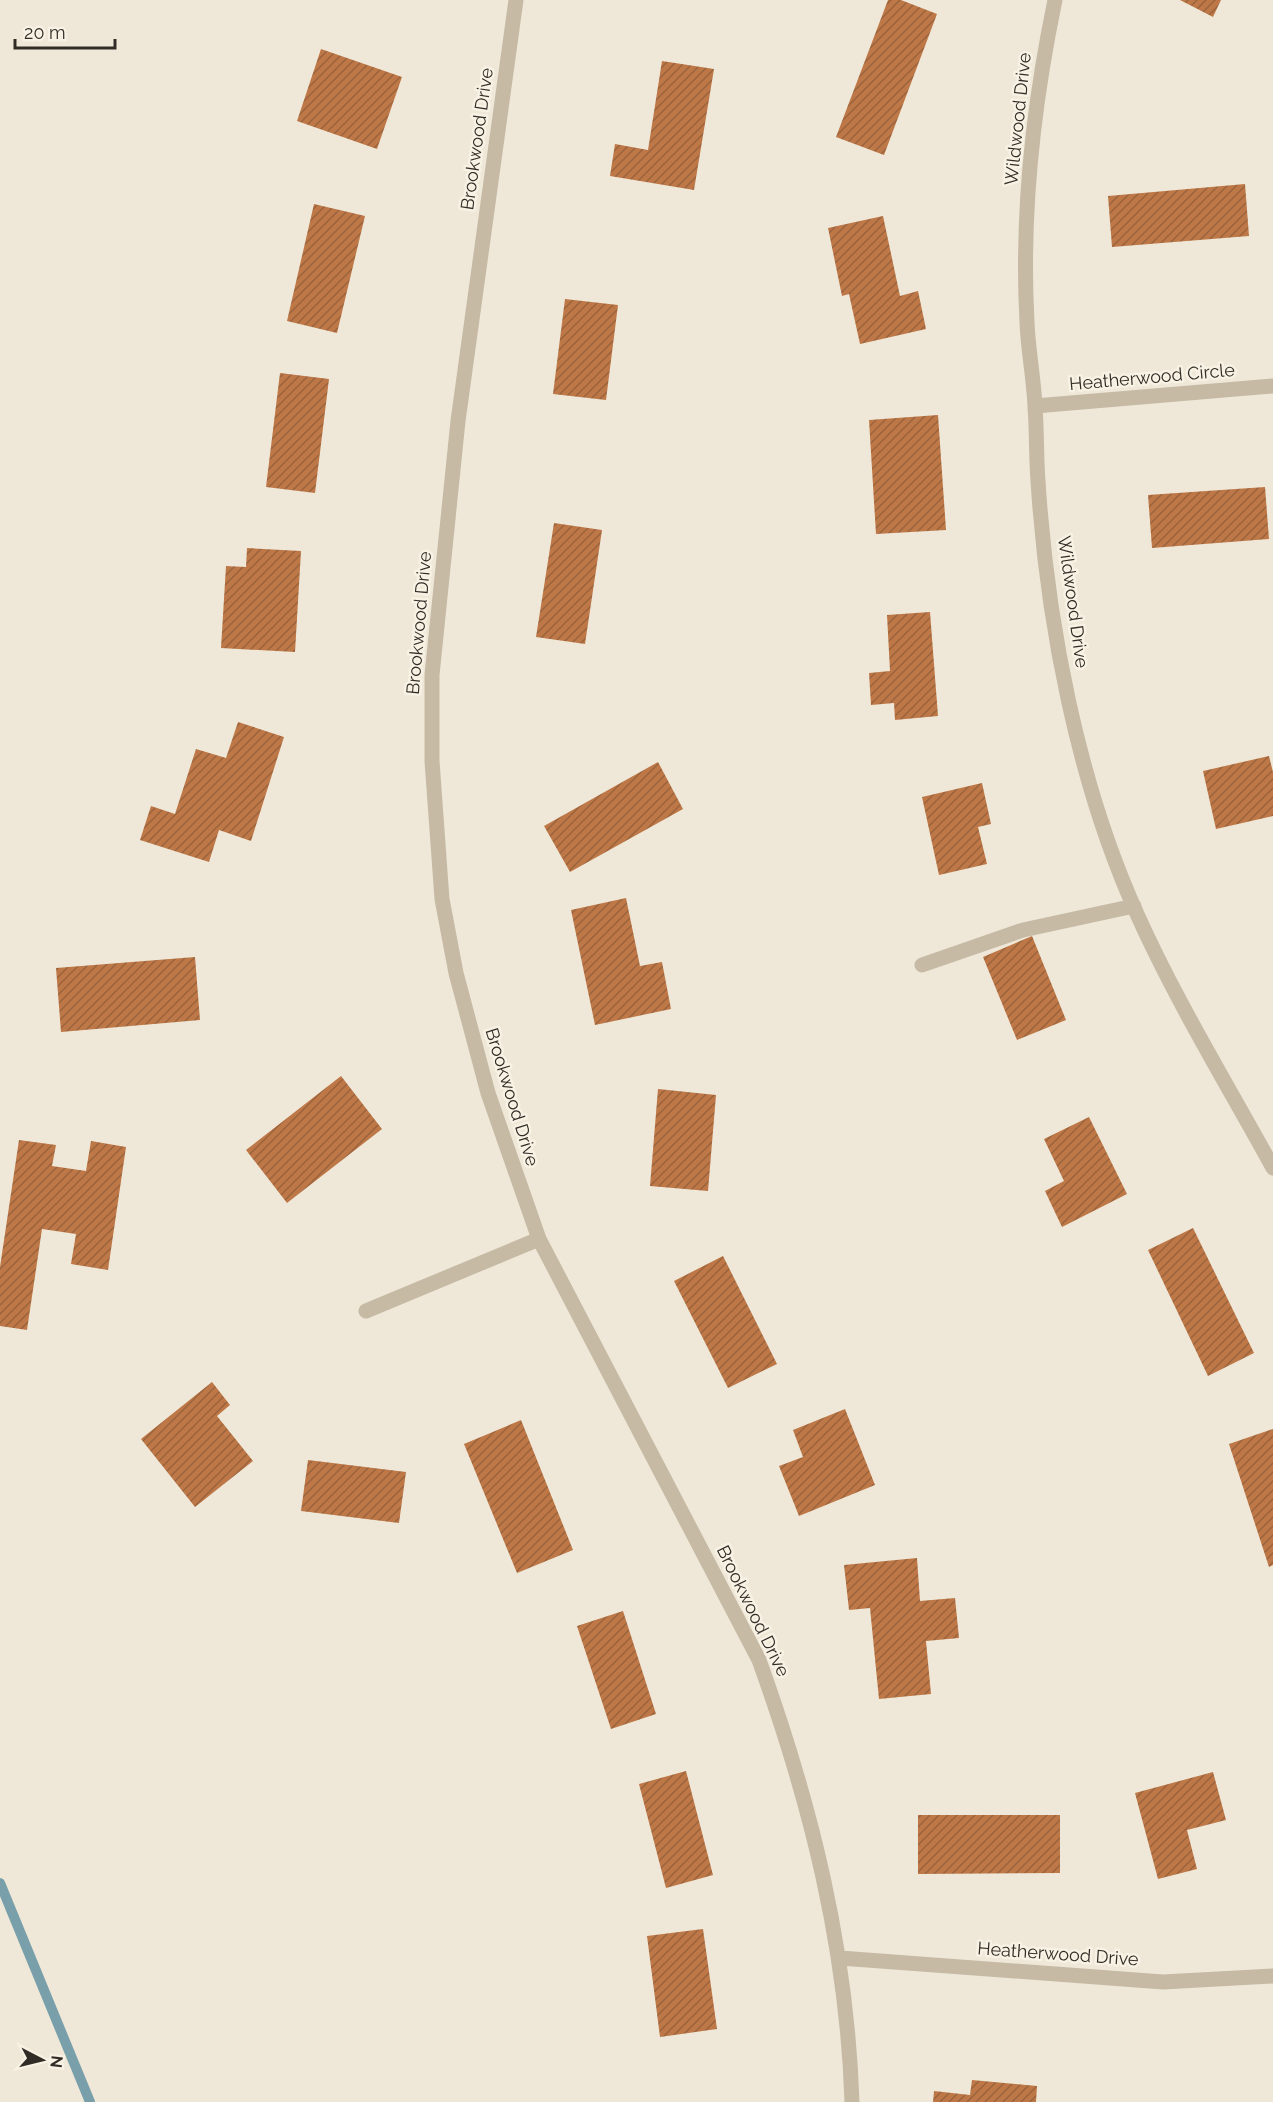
<svg xmlns="http://www.w3.org/2000/svg" width="1273" height="2102" font-family="Raleway,sans-serif">
<style>
.lines{fill:none;stroke-linecap:round;stroke-linejoin:round}
.stream{stroke:#79a0aa;stroke-width:10}
.building{fill:url(#building-hatch)}
.minor{stroke:#c6baa5;stroke-width:15}
.labels{text-anchor:middle;stroke-width:5;stroke-linejoin:round;paint-order:stroke}
.street-label{font-size:18px;fill:#322c26;stroke:#f7f2e4}
</style>
<defs>
<pattern id="building-hatch" width="6" height="6" patternUnits="userSpaceOnUse" patternTransform="scale(1.5)"><rect width="6" height="6" fill="#be7847"/><path d="M-1 1l2-2M0 6l6-6M5 7l2-2" fill="none" stroke="#9b633b"/></pattern>
</defs>
<rect width="100%" height="100%" fill="#efe8d8"/>
<g class="lines">
<path class="stream" d="M0,1883L90,2102"/>
</g>
<path class="building" d="M888,0H901L937,14L884,155L836,137Z
M1180,0H1221L1213,17Z
M321,49L402,77L377,149L297,121Z
M662,61L714,69L694,190L610,176L615,144L648,150Z
M1245,184L1249,236L1112,247L1108,196Z
M314,204L365,216L337,333L287,321Z
M883,216L900,296L918,291L926,329L860,344L849,294L842,296L828,228Z
M565,299L618,305L606,400L553,394Z
M280,373L329,379L315,493L266,487Z
M938,415L946,530L876,534L869,420Z
M1265,487L1269,539L1152,548L1148,495Z
M554,523L602,530L585,644L536,637Z
M247,548L301,551L295,652L221,648L226,566L246,567Z
M930,612L938,716L895,720L894,703L871,705L869,673L890,671L887,615Z
M238,722L284,737L251,841L219,830L209,862L140,840L151,806L175,814L196,749L226,758Z
M1269,756L1273,772V816L1216,829L1203,771Z
M658,762L683,809L570,872L544,826Z
M982,783L991,824L978,827L987,864L939,875L922,797Z
M626,898L640,966L662,962L671,1009L595,1025L571,910Z
M1032,936L1066,1020L1017,1040L983,957Z
M195,957L200,1020L61,1032L56,968Z
M341,1076L382,1129L287,1203L246,1150Z
M658,1089L716,1095L708,1191L650,1186Z
M1089,1117L1127,1194L1062,1227L1045,1191L1064,1181L1044,1139Z
M19,1140L56,1145L52,1166L86,1171L91,1141L126,1147L108,1270L71,1264L76,1234L42,1229L27,1330L0,1326V1267Z
M1193,1228L1254,1353L1208,1376L1148,1250Z
M723,1256L777,1364L728,1388L674,1281Z
M212,1382L230,1405L217,1416L253,1461L195,1507L141,1439Z
M845,1409L875,1485L799,1516L779,1466L803,1457L793,1430Z
M521,1420L573,1550L517,1573L464,1444Z
M1273,1429V1565L1269,1567L1229,1444Z
M308,1460L406,1472L399,1523L301,1511Z
M917,1558L920,1601L955,1598L959,1638L926,1641L931,1694L879,1699L870,1608L849,1610L844,1565Z
M623,1611L656,1714L611,1729L577,1626Z
M686,1771L713,1875L666,1888L639,1784Z
M1213,1772L1226,1820L1187,1830L1197,1869L1158,1879L1135,1793Z
M918,1815H1060V1873L918,1874Z
M703,1929L717,2029L660,2037L647,1936Z
M972,2080L1037,2086L1036,2102H933L934,2091L970,2095Z"/>
<g class="lines">
<path class="minor" d="M516,0L458,421L432,675V761L442,899L456,973L488,1093L539,1239L759,1660C811,1804 847,1949 852,2102
M1055,0C1033,106 1021,214 1027,322C1028,351 1034,379 1035,407C1037,432 1036,456 1038,481C1047,623 1078,784 1137,914C1176,1001 1227,1084 1273,1168
M1035,406L1273,386
M922,965L1023,930L1134,906
M366,1311L539,1239
M840,1958L1163,1982L1273,1976"/>
</g>
<g class="labels">
<g class="street-label">
<text transform="translate(1018 119) rotate(-84)" y="6">Wildwood Drive</text>
<text transform="translate(477 139) rotate(-82)" y="6">Brookwood Drive</text>
<text transform="translate(1152 377) rotate(-5)" y="6">Heatherwood Circle</text>
<text transform="translate(1073 602) rotate(82)" y="6">Wildwood Drive</text>
<text transform="translate(419 623) rotate(-85)" y="6">Brookwood Drive</text>
<text transform="translate(512 1097) rotate(73)" y="6">Brookwood Drive</text>
<text transform="translate(753 1611) rotate(64)" y="6">Brookwood Drive</text>
<text transform="translate(1058 1954) rotate(4)" y="6">Heatherwood Drive</text>
</g>
</g>
<g transform="translate(42 2060) rotate(97)" stroke="#f7f2e4" stroke-width="4.5" paint-order="stroke">
<path d="M0-4.5L10 22L0 15L-10 22Z" fill="#322c26"/>
<text y="-9" font-size="16" font-weight="bold" text-anchor="middle" fill="#322c26">N</text>
</g>
<path d="M15 39v9h100v-9" fill="none" stroke="#322c26" stroke-width="3"/>
<text x="24" y="39" font-size="18" fill="#322c26" stroke="#f7f2e4" stroke-width="4.5" paint-order="stroke">20 m</text>
</svg>
